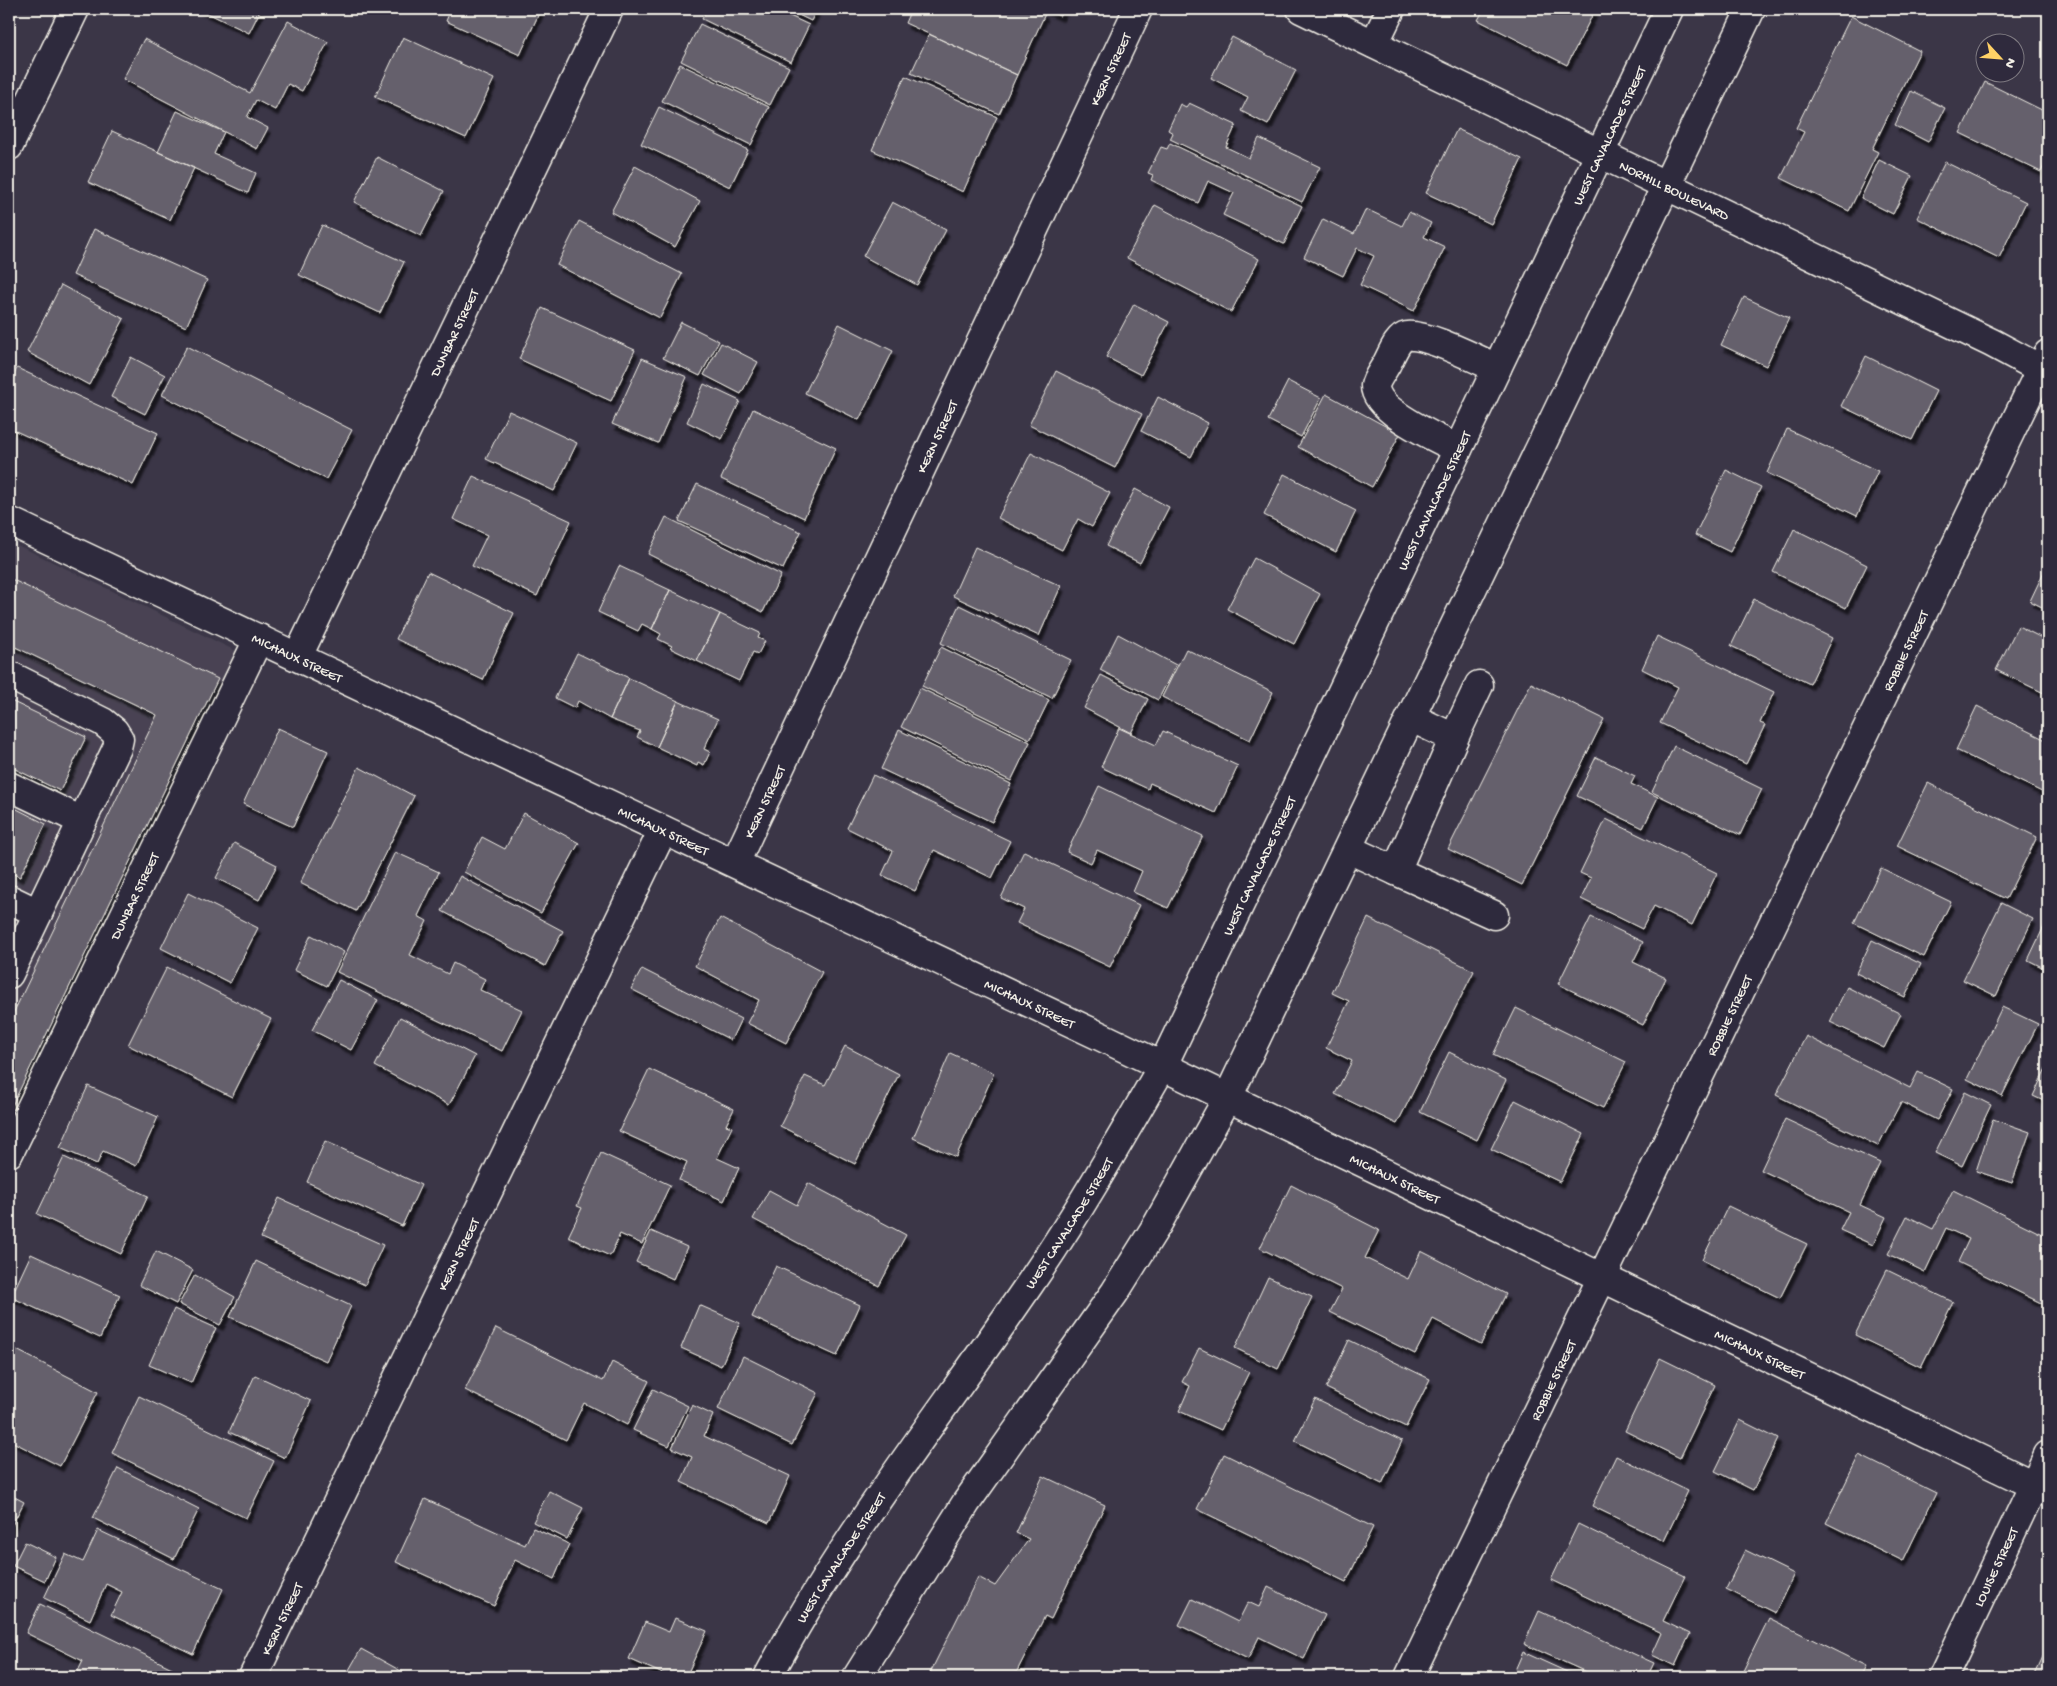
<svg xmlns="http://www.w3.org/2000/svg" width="2057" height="1686" font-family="'Gochi Hand',sans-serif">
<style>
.built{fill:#484352}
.building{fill:#65616c;stroke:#f4f1e8;filter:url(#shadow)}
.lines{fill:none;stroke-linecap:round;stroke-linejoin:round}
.minor-casing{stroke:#f4f1e8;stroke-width:31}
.major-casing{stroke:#f4f1e8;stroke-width:31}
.minor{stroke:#2f2a3d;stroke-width:28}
.major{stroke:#2f2a3d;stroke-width:28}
.labels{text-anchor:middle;stroke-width:4;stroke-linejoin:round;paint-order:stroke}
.street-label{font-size:14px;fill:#f4f1e8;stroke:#2f2a3d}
</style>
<defs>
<filter id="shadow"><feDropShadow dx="3" dy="5.5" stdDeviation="1" flood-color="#0009"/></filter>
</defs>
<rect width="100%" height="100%" fill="#3b3647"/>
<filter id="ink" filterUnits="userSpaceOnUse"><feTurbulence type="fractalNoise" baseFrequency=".02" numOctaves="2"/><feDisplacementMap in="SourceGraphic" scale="10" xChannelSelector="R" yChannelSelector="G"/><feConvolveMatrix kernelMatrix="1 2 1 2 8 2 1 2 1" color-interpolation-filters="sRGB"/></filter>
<g filter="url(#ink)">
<path class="built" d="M9,541L236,651L9,1125Z"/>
<path class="building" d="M199,9H261L249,33Z
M451,9H541L520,55L446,21Z
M707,9H775L809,25L791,62L702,19Z
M786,9H817L811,21Z
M911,9H1034L1045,14L1017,75L905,23Z
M1044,9H1064L1060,16Z
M1484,9H1592L1595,10L1567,65L1478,20Z
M1851,16L1920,51L1872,149L1878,152L1849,211L1781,178L1804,132L1796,128Z
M288,21L328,42L302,91L288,84L275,110L256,100L247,117L268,128L257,149L123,79L144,39L250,93Z
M700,24L789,67L770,105L681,61Z
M929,34L1017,75L999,114L911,73Z
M403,37L494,79L466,138L375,97Z
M1232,37L1296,70L1268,125L1241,111L1248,97L1211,78Z
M680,64L769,107L751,145L662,101Z
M905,76L997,117L963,192L872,150Z
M1985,82L2048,113V157L2041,172L1960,133Z
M1911,91L1945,108L1928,142L1895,125Z
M1189,103L1236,125L1226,147L1249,158L1259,138L1320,167L1302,202L1170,139L1173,133L1168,130L1180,104L1186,107Z
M659,107L748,150L730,187L641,144Z
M177,111L224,132L214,154L256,173L248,193L158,152Z
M1457,129L1522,159L1491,224L1426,193Z
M112,131L194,168L170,220L88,182Z
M1170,143L1302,206L1284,244L1223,215L1234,193L1208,181L1198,203L1151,180L1153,175L1148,173L1161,147L1167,149Z
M377,157L444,191L421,236L354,202Z
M1879,160L1912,176L1893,214L1861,198Z
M1945,162L2026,202L1999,258L1917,218Z
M635,166L700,201L675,247L611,212Z
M892,202L946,230L917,285L863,256Z
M1155,205L1259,259L1231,312L1127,258Z
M1366,209L1402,226L1409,212L1431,223L1424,237L1445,247L1414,311L1360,285L1374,256L1357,248L1343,276L1304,257L1323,219L1354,234Z
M579,221L682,274L660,318L557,265Z
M322,225L404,262L380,313L299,275Z
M94,229L207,280L186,327L73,275Z
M61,285L124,319L89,385L27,352Z
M1744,297L1789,318L1766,366L1721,345Z
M1134,304L1169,322L1141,375L1106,357Z
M542,308L635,350L611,401L519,359Z
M681,322L719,341L700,376L663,358Z
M839,324L893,351L859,420L805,393Z
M721,343L758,362L741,394L704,375Z
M187,346L352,430L326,479L162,395Z
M1866,356L1936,391L1912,440L1841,406Z
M131,357L165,375L145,414L111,397Z
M642,358L687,377L658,443L612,424Z
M17,368L158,433L133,485L9,428V386Z
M1056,371L1142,414L1115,468L1029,425Z
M1288,381L1321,398L1301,437L1268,420Z
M704,384L740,401L722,439L687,422Z
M1326,394L1400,434L1372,487L1298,447Z
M1158,397L1208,423L1191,457L1141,431Z
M753,409L836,448L804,518L721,479Z
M509,411L577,443L554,491L486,459Z
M1787,429L1878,471L1857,516L1767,473Z
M1031,453L1110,493L1092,527L1078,519L1062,550L998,518Z
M1726,470L1761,487L1730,552L1695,535Z
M1284,474L1356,511L1336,552L1264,515Z
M473,476L571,521L537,596L472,566L487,535L453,519Z
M697,484L801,532L783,569L679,521Z
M1135,489L1169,507L1140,563L1106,546Z
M666,517L781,575L763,612L648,554Z
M1794,529L1867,565L1846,608L1773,572Z
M975,547L1061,586L1039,636L953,596Z
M1254,558L1320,594L1294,644L1227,609Z
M2048,563V610L2030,601Z
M619,566L670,590L652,629L642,624L638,631L598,612Z
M428,572L514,613L483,680L396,639Z
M9,578L218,679L9,1112V1022L157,715L9,644Z
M670,590L720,614L697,661L670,648L672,646L658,639L661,634L652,629Z
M1754,599L1832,638L1810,684L1731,646Z
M959,605L1071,660L1052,698L941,643Z
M720,614L760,633L758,638L765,641L758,654L753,652L739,681L697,661Z
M2018,626L2048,641V695L1996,670Z
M1118,634L1176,665L1158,700L1100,670Z
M1657,636L1774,692L1760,723L1765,725L1746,764L1660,723L1678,687L1642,669Z
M941,647L1049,700L1030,739L922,686Z
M1186,649L1273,692L1250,740L1162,697Z
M577,653L629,678L610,719L578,701L575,708L555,698Z
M1101,675L1148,699L1131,733L1084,708Z
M629,678L678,701L657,747L637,737L640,731L610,719Z
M1531,683L1604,719L1522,885L1448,849Z
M920,688L1030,742L1011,781L901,727Z
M9,700L86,737L60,791L9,766Z
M678,701L718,719L704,749L710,752L704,765L698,762L697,766L657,747Z
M1977,706L2048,741V795L1956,750Z
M278,728L328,751L293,827L243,804Z
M1119,728L1156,745L1163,731L1238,766L1216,813L1150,783L1148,789L1101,767Z
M899,730L1011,784L992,822L881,769Z
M1674,746L1762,789L1740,835L1652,792Z
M1596,757L1635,776L1631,784L1658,797L1643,828L1577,796Z
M359,767L414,796L356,911L300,883Z
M873,775L1010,841L992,878L934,850L915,891L882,875L893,851L847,828Z
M1928,783L2037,837L2006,899L1897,846Z
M1099,786L1203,836L1168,908L1133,892L1142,871L1097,850L1091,863L1067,852Z
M9,805L46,824L20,877L9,872Z
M524,813L579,843L541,913L464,872L482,837L505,849Z
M1606,819L1717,873L1692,925L1654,906L1642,929L1581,899L1591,878L1580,873Z
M234,843L277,865L259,900L216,878Z
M1024,851L1139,905L1110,967L1017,923L1024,909L1001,898Z
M395,852L439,872L418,916L427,921L410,955L448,974L453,963L485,979L480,990L522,1010L502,1051L337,972Z
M1881,868L1951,902L1924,957L1854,923Z
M460,876L563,931L545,966L442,911Z
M188,893L258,928L230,983L161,948Z
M2001,903L2033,919L1996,996L1963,980Z
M1591,917L1643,942L1633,962L1666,978L1643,1025L1558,984Z
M720,918L822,972L786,1043L747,1023L759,1000L695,966Z
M1368,918L1474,971L1397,1124L1335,1094L1352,1061L1326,1048L1349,1001L1332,993Z
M2048,918V970L2028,960Z
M311,935L344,952L327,986L294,970Z
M1872,940L1921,964L1905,997L1856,973Z
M167,967L271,1019L232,1097L128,1045Z
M642,969L741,1019L731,1040L631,989Z
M339,980L378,1000L351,1050L312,1030Z
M1847,987L1901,1014L1884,1048L1830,1022Z
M2002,1007L2038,1024L2002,1096L1967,1079Z
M1516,1008L1626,1062L1603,1108L1493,1055Z
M400,1017L475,1056L449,1105L375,1066Z
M1806,1036L1910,1088L1918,1072L1953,1089L1937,1120L1901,1102L1878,1146L1776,1095Z
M845,1046L899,1074L855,1164L780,1126L805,1076L825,1085Z
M1449,1052L1506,1080L1477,1140L1420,1112Z
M950,1053L994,1073L956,1157L913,1138Z
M2048,1064V1103L2033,1096Z
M649,1069L734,1109L726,1125L732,1127L717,1158L739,1168L724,1201L679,1180L687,1162L619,1131Z
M88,1086L158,1117L136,1166L103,1151L97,1164L60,1148Z
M1965,1092L1991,1105L1962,1166L1935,1153Z
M1515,1100L1584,1134L1560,1182L1491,1149Z
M1785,1119L1880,1163L1860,1205L1886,1217L1873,1245L1840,1230L1849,1212L1761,1170Z
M1993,1119L2030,1132L2012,1183L1976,1171Z
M325,1141L421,1185L402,1226L307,1182Z
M601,1153L670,1185L642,1244L620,1234L610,1256L568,1237L582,1208L577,1206Z
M64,1157L148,1196L121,1254L37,1214Z
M808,1183L906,1235L879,1286L753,1219L769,1190L797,1205Z
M1291,1185L1379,1230L1365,1258L1408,1279L1421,1251L1506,1294L1481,1344L1433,1319L1415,1354L1330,1312L1342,1289L1260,1248Z
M1953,1190L2048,1237V1294L2043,1304L1958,1262L1969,1239L1946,1228L1925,1272L1888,1254L1907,1216L1933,1229Z
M279,1198L383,1245L365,1285L261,1238Z
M1728,1206L1807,1244L1780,1298L1702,1260Z
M651,1231L687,1247L673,1279L636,1262Z
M156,1251L193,1270L176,1304L139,1285Z
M31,1254L120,1295L100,1338L11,1297Z
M256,1261L351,1306L326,1361L230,1317Z
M776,1266L860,1305L837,1356L752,1317Z
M1887,1270L1953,1302L1921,1367L1855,1335Z
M195,1275L235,1297L220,1325L179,1304Z
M1268,1277L1312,1297L1278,1369L1235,1348Z
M699,1305L740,1323L721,1366L681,1348Z
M174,1309L216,1328L191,1383L149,1365Z
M496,1328L603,1381L612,1362L649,1381L627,1425L584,1403L566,1440L465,1390Z
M1349,1340L1430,1379L1406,1427L1326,1388Z
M9,1346L98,1392L60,1466L9,1440Z
M1199,1348L1249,1372L1221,1430L1179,1411L1190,1386L1182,1382Z
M743,1356L818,1393L792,1445L718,1409Z
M1660,1358L1715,1385L1680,1458L1625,1431Z
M255,1375L311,1401L285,1458L229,1432Z
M653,1389L688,1406L669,1446L633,1430Z
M139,1396L274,1461L246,1518L112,1453Z
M1315,1399L1402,1441L1382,1484L1295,1441Z
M692,1405L713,1415L704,1436L790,1476L769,1523L681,1482L692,1457L672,1448Z
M1740,1420L1778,1439L1753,1490L1715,1471Z
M1224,1454L1373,1527L1346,1582L1197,1509Z
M1859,1455L1936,1493L1903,1561L1826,1523Z
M1616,1456L1688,1491L1664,1541L1592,1506Z
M118,1468L199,1509L174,1559L93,1518Z
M1043,1476L1105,1505L1051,1619L1045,1616L1014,1677H928L978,1577L995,1586L1029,1539L1016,1533Z
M549,1491L583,1508L567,1539L533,1522Z
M9,1494L24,1502L9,1531Z
M425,1499L525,1545L533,1528L569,1544L554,1579L515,1560L494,1606L396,1562Z
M1578,1524L1685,1576L1663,1621L1690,1634L1675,1666L1652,1655L1662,1633L1551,1580Z
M98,1530L223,1589L193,1654L111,1615L122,1592L106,1584L90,1620L44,1598L65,1554L83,1562Z
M25,1542L56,1557L45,1581L13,1566Z
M1745,1550L1794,1574L1775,1613L1726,1589Z
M1268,1587L1325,1615L1304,1659L1259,1637L1248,1659L1179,1625L1192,1599L1238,1622L1248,1602L1259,1607Z
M40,1604L172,1668L169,1673L179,1677H75L83,1661L26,1633Z
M1539,1611L1654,1663L1647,1677H1597L1524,1644Z
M675,1618L707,1631L686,1677H670L629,1659L645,1622L669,1632Z
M1769,1618L1866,1666L1860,1677H1740Z
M2047,1647L2048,1677H2033Z
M361,1649L412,1677H345Z
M1523,1652L1578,1677H1512Z
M1041,1673L1050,1677H1039Z"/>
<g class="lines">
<defs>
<g id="minor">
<path id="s1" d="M1301,9L1992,343L2048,373"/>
<path d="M1374,44L1391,9"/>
<path d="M9,146L75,9"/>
<path d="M1458,449C1439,439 1375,411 1375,386C1376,379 1384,369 1387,363C1392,354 1397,338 1407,336C1426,333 1478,360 1497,368"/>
<path id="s2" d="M9,521L1104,1038L2048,1492"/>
<path id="s3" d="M298,656L609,9"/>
<path d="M9,675L103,722L114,731L119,739L117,748L9,974"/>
<path d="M1412,718L1454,738L1479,685"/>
<path d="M1454,738L1396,871L1494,915"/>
<path d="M9,786L82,821"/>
<path d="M1348,849L1396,871"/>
<path id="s4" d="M735,863L1138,9"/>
<path d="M9,899L38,913"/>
<path id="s5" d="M9,1153L259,638"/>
<path id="s6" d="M253,1677L663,830"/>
<path id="s7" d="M1409,1677L2048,354"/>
<path id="s8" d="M1943,1677L2048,1455"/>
</g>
<g id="major">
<path id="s9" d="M768,1677C842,1537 942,1413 1031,1282C1079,1212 1120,1140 1162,1067L1669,9"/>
<path d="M857,1677L966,1503L1115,1292L1157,1225L1227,1099L1751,9"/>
</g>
</defs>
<use href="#minor" class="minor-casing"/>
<use href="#major" class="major-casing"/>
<use href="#minor" class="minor"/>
<use href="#major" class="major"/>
</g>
</g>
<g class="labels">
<g class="street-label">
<text dy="5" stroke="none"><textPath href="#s4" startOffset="878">KERN STREET</textPath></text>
<text dy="5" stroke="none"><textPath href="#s9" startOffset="1760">WEST CAVALCADE STREET</textPath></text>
<text dy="5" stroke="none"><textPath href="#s1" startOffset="415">NORHILL BOULEVARD</textPath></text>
<text dy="5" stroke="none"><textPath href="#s3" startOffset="359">DUNBAR STREET</textPath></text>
<text dy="5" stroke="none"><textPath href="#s4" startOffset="472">KERN STREET</textPath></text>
<text dy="5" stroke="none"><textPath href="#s9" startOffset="1355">WEST CAVALCADE STREET</textPath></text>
<text dy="5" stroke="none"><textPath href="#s7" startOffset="1140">ROBBIE STREET</textPath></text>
<text dy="5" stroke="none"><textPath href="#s2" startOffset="319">MICHAUX STREET</textPath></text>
<text dy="5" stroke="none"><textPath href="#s4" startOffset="68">KERN STREET</textPath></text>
<text dy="5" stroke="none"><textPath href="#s2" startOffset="724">MICHAUX STREET</textPath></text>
<text dy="5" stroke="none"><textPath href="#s9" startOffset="950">WEST CAVALCADE STREET</textPath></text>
<text dy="5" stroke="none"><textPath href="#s5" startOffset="286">DUNBAR STREET</textPath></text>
<text dy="5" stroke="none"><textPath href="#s2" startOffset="1129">MICHAUX STREET</textPath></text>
<text dy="5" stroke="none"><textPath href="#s7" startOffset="735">ROBBIE STREET</textPath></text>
<text dy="5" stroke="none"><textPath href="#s2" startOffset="1534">MICHAUX STREET</textPath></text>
<text dy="5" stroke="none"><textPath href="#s9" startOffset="545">WEST CAVALCADE STREET</textPath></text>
<text dy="5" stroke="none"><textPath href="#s6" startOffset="470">KERN STREET</textPath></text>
<text dy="5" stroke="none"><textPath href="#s2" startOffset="1939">MICHAUX STREET</textPath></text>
<text dy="5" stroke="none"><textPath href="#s7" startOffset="330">ROBBIE STREET</textPath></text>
<text dy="5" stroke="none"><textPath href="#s9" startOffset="140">WEST CAVALCADE STREET</textPath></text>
<text dy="5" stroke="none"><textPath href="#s8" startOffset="122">LOUISE STREET</textPath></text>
<text dy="5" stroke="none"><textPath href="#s6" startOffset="65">KERN STREET</textPath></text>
</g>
</g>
<rect width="2057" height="1686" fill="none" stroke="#2f2a3d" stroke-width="30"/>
<rect x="15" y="15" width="2027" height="1656" fill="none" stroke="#f4f1e8" stroke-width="2" filter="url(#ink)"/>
<g transform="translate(2000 58) rotate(116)"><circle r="24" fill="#2f2a3d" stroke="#7e7a81"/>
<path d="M0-4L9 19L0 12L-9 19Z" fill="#ffd166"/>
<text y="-8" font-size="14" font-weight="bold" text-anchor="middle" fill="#f4f1e8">N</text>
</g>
</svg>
